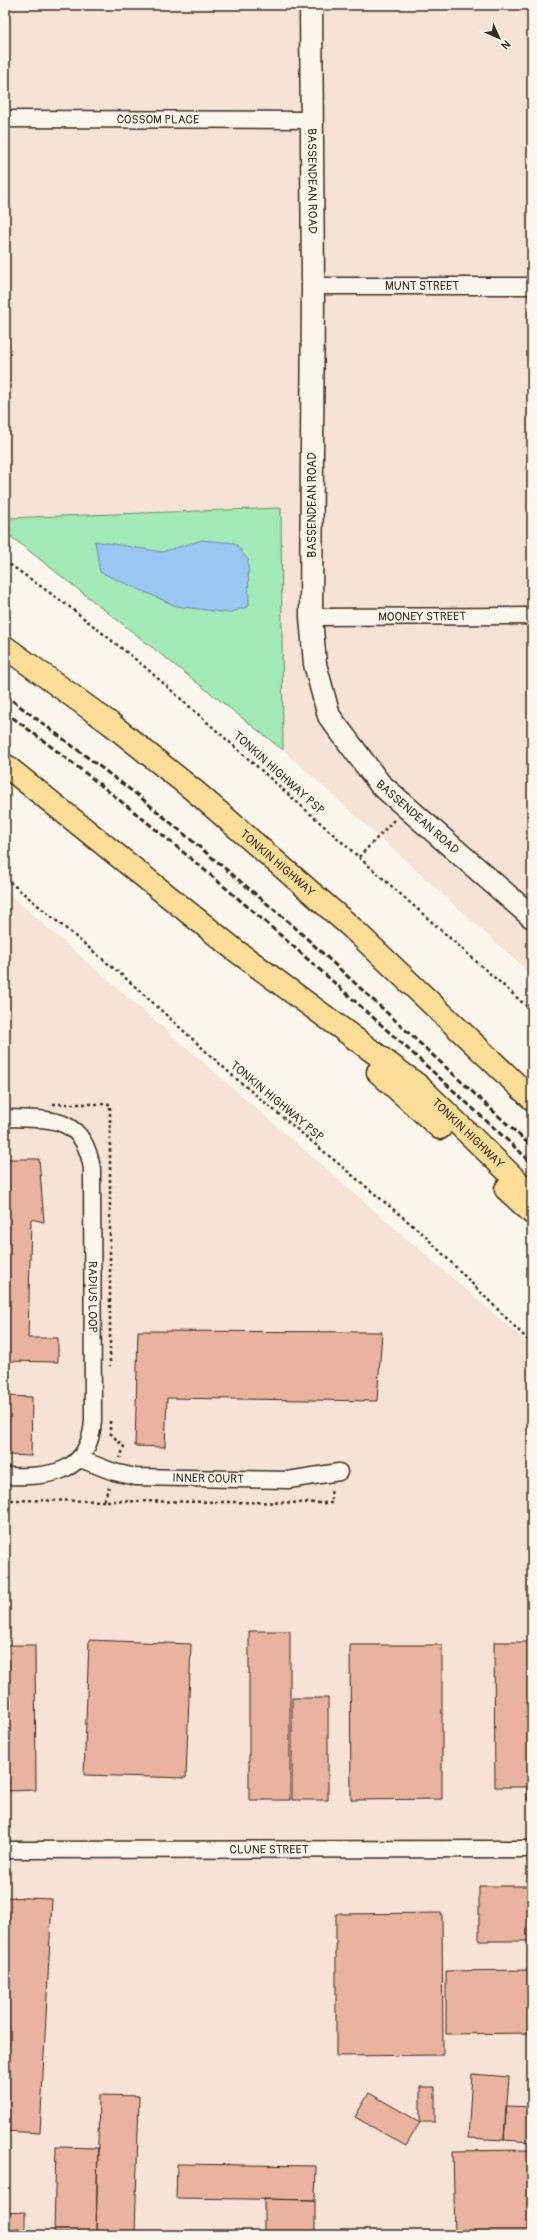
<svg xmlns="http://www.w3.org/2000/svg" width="537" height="2240" font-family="Pangolin,sans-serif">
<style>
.built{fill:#f6e3d5}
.green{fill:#a2eab8;stroke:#6e8a6b}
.water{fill:#99c6f3;stroke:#73889e}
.building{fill:#eab39f;stroke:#3b2a1e}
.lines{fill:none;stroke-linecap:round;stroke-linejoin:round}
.street-casing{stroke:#3b2a1e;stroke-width:19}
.secondary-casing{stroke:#3b2a1e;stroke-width:25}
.highway-casing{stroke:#3b2a1e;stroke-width:25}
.path{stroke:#3b2a1e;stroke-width:2.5;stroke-dasharray:3 3;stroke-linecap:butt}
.street{stroke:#fbf7ec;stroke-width:16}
.secondary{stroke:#fbf7ec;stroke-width:22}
.highway{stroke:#fdde96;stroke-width:22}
.rail{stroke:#3b2a1e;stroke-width:3;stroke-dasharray:6 3;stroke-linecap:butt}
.labels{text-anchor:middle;stroke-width:3;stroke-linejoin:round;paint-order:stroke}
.street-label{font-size:12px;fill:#3b2a1e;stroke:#fbf7ec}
</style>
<rect width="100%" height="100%" fill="#fbf7ec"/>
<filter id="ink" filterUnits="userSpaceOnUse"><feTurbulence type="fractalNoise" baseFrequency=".025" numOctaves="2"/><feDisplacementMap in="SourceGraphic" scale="8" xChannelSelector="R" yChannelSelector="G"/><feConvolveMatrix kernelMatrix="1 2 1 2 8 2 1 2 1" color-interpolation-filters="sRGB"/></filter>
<g filter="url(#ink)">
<path class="built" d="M5,5H532V975L283,750L281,508L5,518Z
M5,891L532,1347V2235H5Z"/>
<path class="green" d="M281,508L283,750L5,532V518Z"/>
<path class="water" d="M202,540L235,543L248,560L249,606L229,613L176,606L100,572L95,541L162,552Z"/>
<path class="building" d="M5,1159H39L44,1222L31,1219L28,1338H58V1362L5,1361Z
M138,1331L382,1332L377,1401L167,1398L165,1447L135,1446Z
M5,1396L32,1397L31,1456L5,1455Z
M249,1631H290V1800H249Z
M89,1640L191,1644L186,1778L84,1775Z
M494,1642H532V1800H527V1787H495Z
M5,1645H35L36,1790L5,1791Z
M350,1645H442V1799L351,1800Z
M292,1698H328V1800H292Z
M479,1886H532V1941H479Z
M5,1897L52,1899L40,2133L5,2131Z
M442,1913L443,2055L336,2056V1914Z
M532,1970V2033L446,2034V1971Z
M472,2074L509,2077L504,2140L468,2138Z
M420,2087H435V2122H420Z
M369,2093L420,2122L406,2146L355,2117Z
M99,2095L139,2096L135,2235H96Z
M506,2106L532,2107V2142L504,2140Z
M56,2147L98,2148L96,2234L54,2233Z
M531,2150L532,2235H455L453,2151Z
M177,2164L316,2166L315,2200L176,2198Z
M264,2199L315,2200V2235H264Z
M25,2212V2229L5,2230V2213Z
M25,2229L26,2235H5V2230Z"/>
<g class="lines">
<defs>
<g id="street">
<path id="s1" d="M5,119L310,120"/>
<path id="s2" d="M313,286H532"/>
<path id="s3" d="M311,617L532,616"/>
<path id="s4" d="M5,1118C50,1119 84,1115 92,1169L93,1421C89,1475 49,1477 5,1476"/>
<path id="s5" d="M80,1459L114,1472L136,1477L288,1480L339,1472"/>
<path id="s6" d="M5,1850L532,1849"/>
</g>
<g id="secondary">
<path id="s7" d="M311,5L313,286L311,617L315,664L329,716L380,784L532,917"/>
</g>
<g id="highway">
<path id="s8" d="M5,647L111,724L197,793L351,927L532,1099"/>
<path id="s9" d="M5,765L235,950L418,1085L532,1195"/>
<path d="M378,1072L440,1128"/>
<path d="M506,1189L532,1213"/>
</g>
</defs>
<use href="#street" class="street-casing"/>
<use href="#secondary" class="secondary-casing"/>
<use href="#highway" class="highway-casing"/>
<path class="path" d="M5,561L71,608L145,667L532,1011
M359,857L394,820
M5,878L129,981L233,1076L423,1234L532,1344
M53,1104H110V1366
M110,1421V1433L124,1447L120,1458
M5,1500L332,1503L331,1489
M104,1500L109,1487"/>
<use href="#street" class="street"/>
<use href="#secondary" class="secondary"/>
<use href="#highway" class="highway"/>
<path class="rail" d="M5,695L140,797L290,923L532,1147
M5,712C191,849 362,1006 532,1163"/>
</g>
</g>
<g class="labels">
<g class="street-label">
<text dy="4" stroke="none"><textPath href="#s1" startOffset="153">COSSOM PLACE</textPath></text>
<text dy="4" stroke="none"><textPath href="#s7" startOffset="176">BASSENDEAN ROAD</textPath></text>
<text dy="4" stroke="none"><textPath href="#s2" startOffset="109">MUNT STREET</textPath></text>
<text transform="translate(312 505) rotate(-90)" y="4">BASSENDEAN ROAD</text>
<text dy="4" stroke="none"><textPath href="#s3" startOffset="111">MOONEY STREET</textPath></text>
<text transform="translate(279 773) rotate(42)" y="4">TONKIN HIGHWAY PSP</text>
<text dy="4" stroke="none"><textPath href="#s7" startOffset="848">BASSENDEAN ROAD</textPath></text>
<text dy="4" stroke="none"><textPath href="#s8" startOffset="348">TONKIN HIGHWAY</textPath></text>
<text transform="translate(277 1101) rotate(40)" y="4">TONKIN HIGHWAY PSP</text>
<text dy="4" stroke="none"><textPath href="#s9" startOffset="592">TONKIN HIGHWAY</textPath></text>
<text dy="4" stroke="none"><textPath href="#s4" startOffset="243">RADIUS LOOP</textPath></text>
<text dy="4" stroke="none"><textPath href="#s5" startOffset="131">INNER COURT</textPath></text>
<text dy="4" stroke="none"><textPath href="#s6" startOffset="264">CLUNE STREET</textPath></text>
</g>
</g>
<rect width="537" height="2240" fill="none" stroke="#fbf7ec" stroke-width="20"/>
<rect x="10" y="10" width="517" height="2220" fill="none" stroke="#3b2a1e" stroke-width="1.5" filter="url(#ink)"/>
<g transform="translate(499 38) rotate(135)" stroke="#fbf7ec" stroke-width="3" paint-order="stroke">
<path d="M0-3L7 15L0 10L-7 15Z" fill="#3b2a1e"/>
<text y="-6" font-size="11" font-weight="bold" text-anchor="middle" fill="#3b2a1e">N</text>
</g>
</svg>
